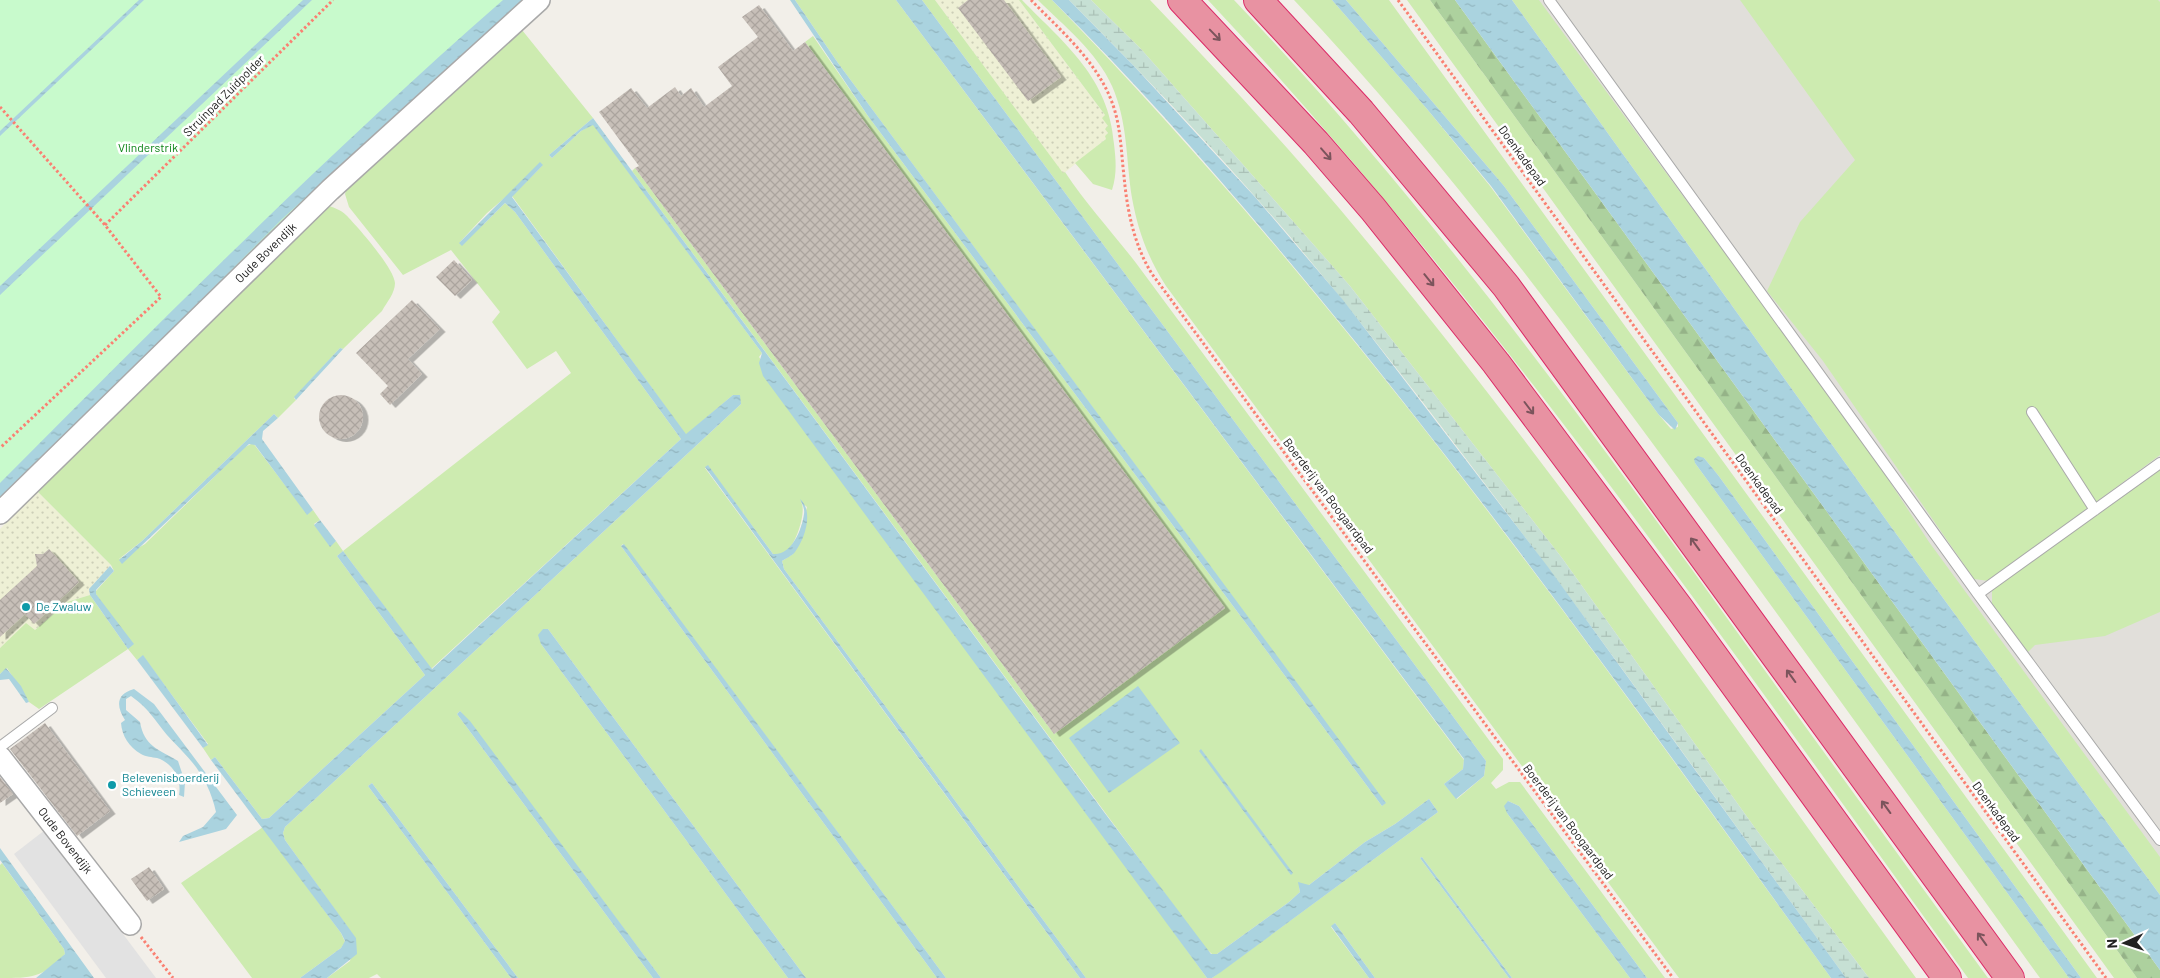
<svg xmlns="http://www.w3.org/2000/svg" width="2160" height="978" font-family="Barlow,sans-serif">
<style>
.airport{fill:#e1dfda}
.farmland{fill:url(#farmland-dots)}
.grass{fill:#cdebb0}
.forest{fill:url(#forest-firs)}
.wetland{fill:url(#wetland-marsh)}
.park{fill:#c8facc}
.parking{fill:#e2e2e2}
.water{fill:url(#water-ripples)}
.building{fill:url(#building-cross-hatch);filter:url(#shadow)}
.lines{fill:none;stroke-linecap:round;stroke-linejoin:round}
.service-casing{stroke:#a9a9a9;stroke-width:12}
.minor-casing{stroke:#a9a9a9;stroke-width:24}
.motorway-casing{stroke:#dc2a67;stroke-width:30}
.path{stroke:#fa8072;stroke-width:3;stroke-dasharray:2.5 2.5;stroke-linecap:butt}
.service{stroke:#fff;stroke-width:10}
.minor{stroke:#fff;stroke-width:21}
.motorway{stroke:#e892a2;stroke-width:28}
.oneway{stroke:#7b545c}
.culture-dot{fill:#0f9aa8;stroke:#fff;stroke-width:2}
.labels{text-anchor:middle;stroke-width:5;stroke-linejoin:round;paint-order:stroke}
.street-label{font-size:12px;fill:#222;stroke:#fff}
.park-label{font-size:12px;fill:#0c8416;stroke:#fff}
.culture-label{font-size:12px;fill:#0d838f;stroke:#fff;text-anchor:start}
</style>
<defs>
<pattern id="farmland-dots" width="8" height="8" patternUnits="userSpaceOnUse" patternTransform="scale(1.25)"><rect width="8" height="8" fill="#eef0d5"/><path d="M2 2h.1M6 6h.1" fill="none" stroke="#ccceb7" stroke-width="1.8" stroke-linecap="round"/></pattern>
<pattern id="forest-firs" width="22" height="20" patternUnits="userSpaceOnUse" patternTransform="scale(1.25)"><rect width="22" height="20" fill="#add19e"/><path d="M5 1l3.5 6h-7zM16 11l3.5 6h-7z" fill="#95b388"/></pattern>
<pattern id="wetland-marsh" width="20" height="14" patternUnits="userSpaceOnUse" patternTransform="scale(1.25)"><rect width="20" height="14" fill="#c6e0d4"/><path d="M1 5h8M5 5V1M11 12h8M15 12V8" fill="none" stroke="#aac0b6"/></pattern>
<pattern id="water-ripples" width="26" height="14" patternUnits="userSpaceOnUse" patternTransform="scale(1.25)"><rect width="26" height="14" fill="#aad3df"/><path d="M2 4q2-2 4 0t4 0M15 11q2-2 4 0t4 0" fill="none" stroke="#92b5bf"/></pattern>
<pattern id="building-cross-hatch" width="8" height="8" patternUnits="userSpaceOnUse" patternTransform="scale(1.25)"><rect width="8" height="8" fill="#c7bfb8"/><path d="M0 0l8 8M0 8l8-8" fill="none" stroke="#aba49e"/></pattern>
<filter id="shadow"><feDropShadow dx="5.5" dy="3" stdDeviation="0" flood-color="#0004"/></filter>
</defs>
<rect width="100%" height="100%" fill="#f2efe9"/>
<path class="airport" d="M1519,0H2160V883Z"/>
<path class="farmland" d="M935,0H1019L1105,115L1108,126L1107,138L1063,174Z
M37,491L111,565L89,589L90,595L67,602L35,630L26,624L0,648V529Z"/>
<path class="grass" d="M795,0H896L1464,760L1463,769L1444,784L1457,799L1484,776L1486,761L922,0H935L1063,173L1065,172C1086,204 1113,233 1136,263L1503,759V770L1491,783L1496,789L1509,782H1520L1665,978H1647L1519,806L1508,801L1507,813L1630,978H1512L1422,857L1420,858L1509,978H1375L1335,923L1331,927L1369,978H1212L1438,812L1429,799L1395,824L1365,842L1309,885L1299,887L1300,892L1289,902L1217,954H1212L1205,948L632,171L635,168L1054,734L1224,607L805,42L813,36L868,116L1382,806L1385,803L838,63Z
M1019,0H1022C1066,45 1109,78 1114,144C1116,161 1117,174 1112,190L1093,184L1075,163L1106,139L1105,136L1108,133L1105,129L1108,126L1102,118L1105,115Z
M1038,0H1052C1345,299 1586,640 1831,978H1679L1166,286C1148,258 1138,231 1132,198C1126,161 1128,122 1112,86C1097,52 1064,26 1038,0Z
M1091,0H1150C1215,68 1279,137 1339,208C1546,454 1728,719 1916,978H1869L1755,828L1562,558L1350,286L1141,49Z
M1208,0H1234C1403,177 1549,373 1693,571C1791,707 1889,842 1988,978H1968C1726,643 1491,302 1208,0Z
M1294,0H1332L1427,109L1490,186L1659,415L1671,429L1678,427V423L1504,186L1346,0H1389L2097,978H2081L1718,475L1704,458L1695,463L2069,978H2040C1921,813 1802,647 1681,482C1559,316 1436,150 1294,0Z
M1407,0H1430C1667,325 1902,652 2137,978H2114Z
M1512,0H1539L1866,445L1929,542L2160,857V895L1897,535Z
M1740,0H2158L2160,2V455L1989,581L1974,579L1823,361L1767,291L1800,222L1855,160Z
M522,30L593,118L549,155L552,158L581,131L593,124L762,353L759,357L1207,978H1086L784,569L782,561L793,554L807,507L801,502C807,511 796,543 788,550C783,554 779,555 773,554L708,466L705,468L1080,978H946L623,544L621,546L937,978H806L548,629H543L541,644L788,978H661L460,711L457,714L653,978H518L372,783L368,786L511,978H381L377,974L369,978H327L350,961L356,939L285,840L283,833L285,827L741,404L733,395L686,435L512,196L543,165L487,213L459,243L484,224L505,203L515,212L681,439L431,669L343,551L337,556L425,675L269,818L262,819L215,757L211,760L203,748L208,744L143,656L137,660L128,649L39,709L29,702L7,668L0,674V648L26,623L35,630L67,602L90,595L128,649L96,594V591L114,571L111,565L37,491L322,209L329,206C335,208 341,210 346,215C357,226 394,268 395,283C395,293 387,302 382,311L343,349L340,348L294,398L296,400L278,418L274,414L142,541L119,559L145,544L245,447L253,443L307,514L313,510L320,520L314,524L330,546L336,541L343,551L571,373L556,351L527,369L492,322L500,312L451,250L403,275L349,207L345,194L348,185Z
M2160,468V612L2105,636L2035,645L2028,652L1992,604V589Z
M263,827L341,933L345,942L341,948L300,978H252L181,883Z
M2,863L64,949L65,954C42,978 32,978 0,978V865Z"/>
<path class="forest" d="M1430,0H1455L2160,970V978H2137C1902,652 1667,325 1430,0Z"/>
<path class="wetland" d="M1069,0H1091L1141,49L1350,286L1562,558L1755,828L1869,978H1846C1681,751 1519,521 1344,302C1259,196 1165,96 1069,0Z"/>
<path class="park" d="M0,0H522L0,490Z"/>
<path class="parking" d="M45,830L156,978H106L14,854Z"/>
<path class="water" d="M139,0H144L0,136V131Z
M303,0H312L0,295V286Z
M503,0H523L282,219L0,503V483C164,318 328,153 503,0Z
M790,0H795L838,63L1386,803L1382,806L868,116Z
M896,0H922L1486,761L1484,776L1456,799L1444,784L1463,769L1464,759Z
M1052,0H1069L1133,65L1255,197L1343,300L1548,567L1846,978H1831C1663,745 1496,511 1313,290C1230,190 1145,91 1052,0Z
M1332,0H1346L1504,186L1678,423L1675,430L1659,415L1491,186L1427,109Z
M1455,0H1512L1897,535L2160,895V970Z
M593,118L1104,812L1211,954H1217L1289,902L1300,892L1298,882L1309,885L1365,842L1395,824L1429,799L1438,812L1221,972L1212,978H1207L763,376L759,363L762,353L593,125L581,131L552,158L549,155Z
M540,162L543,165L512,197L686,434L733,395H740L741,404L285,827L283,833L285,840L356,938L357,954L327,978H300L341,948L345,941L341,933L211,760L215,757L262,819L269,818L425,675L337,556L343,551L432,669L681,439L515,212L505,203L462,246L459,243Z
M340,348L343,349L296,400L294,397Z
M274,414L278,418L263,431L262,439L313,510L307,515L255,445L249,444L122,564L119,560L142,541Z
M1698,456L1704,458L1718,475L2081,978H2069L1695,463L1694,459Z
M708,465L773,554C791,556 802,530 804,514C805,508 802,504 800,499C814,511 805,539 795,552C792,556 786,558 782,561L784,569L1086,978H1080L705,467Z
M320,520L336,541L330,547L314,525Z
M624,544L946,978H937L621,546Z
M110,566L114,571L96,590V594L134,644L128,649L90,595L89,589Z
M543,629H548L806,978H788L541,644L538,635Z
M143,655L208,745L203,748L137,660Z
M6,668L21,686L29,702L26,703L9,679L0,680V674Z
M1138,686L1180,743L1109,793L1069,738Z
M134,689L154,704L237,815L226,829L179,842L183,836L203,827L216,812C211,789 200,769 183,752C178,746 172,741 167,735C154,719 149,709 131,696L126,699V710L140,722C144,746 158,749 178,761L185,782L184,797L179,795C182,779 173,763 157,758C152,757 146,757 141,754C129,747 122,736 121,723L125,720C116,706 116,694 134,689Z
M460,711L470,721L661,978H653L457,714Z
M1201,749L1293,873L1291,875L1199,751Z
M372,783L518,978H511L368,786Z
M1508,801L1519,806L1647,978H1630L1507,813L1504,806Z
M0,848L94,978H36L65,954L64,949L0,860Z
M1422,857L1512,978H1509L1420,858Z
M1335,923L1375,978H1369L1331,926Z"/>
<path class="building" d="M968,0H1004L1061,77L1028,101L958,8Z
M759,5L793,51L805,42L1225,608L1054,734L635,168L639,166L599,112L631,88L647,108L675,87L681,96L691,88L704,107L732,86L718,67L758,37L742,17Z
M454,260L472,280L455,296L436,277Z
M412,300L440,329L408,359L422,374L390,405L380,394L388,386L356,353Z
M319 417a22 22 0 1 1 44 0a22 22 0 1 1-44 0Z
M49,549L79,582L34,624L25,614L0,637V600L37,566L35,554H43Z
M45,723L110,811L77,836L10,749Z
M0,777L13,794L0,803Z
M149,867L164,889L147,901L131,879Z"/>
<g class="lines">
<defs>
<path id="service" d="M1549,0L1978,594L2160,840
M2032,412L2095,510
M1978,594L2160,463
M0,747L52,708"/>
<g id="minor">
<path id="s1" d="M0,513L330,190L539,0"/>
<path id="s2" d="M0,757L130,924"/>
</g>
<path id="motorway" d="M1182,0L1316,143L1373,209L1496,363L1679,608L1947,978
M1258,0L1361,112L1506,286L2010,978"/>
</defs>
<use href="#service" class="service-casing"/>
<use href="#minor" class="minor-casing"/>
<use href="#motorway" class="motorway-casing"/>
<path class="path" d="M1031,0C1061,31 1098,62 1113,105C1121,128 1121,152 1124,176C1127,210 1134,245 1152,274L1673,978
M1398,0L2106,978
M0,107L105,225L161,297L0,448
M105,225L333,0
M141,937L173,978"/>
<use href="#service" class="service"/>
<use href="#minor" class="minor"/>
<use href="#motorway" class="motorway"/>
</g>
<defs><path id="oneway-shaft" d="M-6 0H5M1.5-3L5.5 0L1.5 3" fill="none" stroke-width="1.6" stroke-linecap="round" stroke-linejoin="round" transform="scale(1.25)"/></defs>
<g class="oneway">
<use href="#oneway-shaft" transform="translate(1215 35) rotate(46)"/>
<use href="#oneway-shaft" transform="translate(1326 154) rotate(49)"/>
<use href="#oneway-shaft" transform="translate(1429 280) rotate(51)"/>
<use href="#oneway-shaft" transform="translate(1529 408) rotate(53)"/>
<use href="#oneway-shaft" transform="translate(1695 544) rotate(-126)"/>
<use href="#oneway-shaft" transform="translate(1791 676) rotate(-126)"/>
<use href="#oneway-shaft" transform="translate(1886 807) rotate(-126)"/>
<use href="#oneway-shaft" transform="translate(1982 939) rotate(-126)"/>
</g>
<g class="culture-dot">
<circle cx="26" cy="607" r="5"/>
<circle cx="112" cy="785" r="5"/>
</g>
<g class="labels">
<g class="street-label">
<text transform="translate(224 96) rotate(-45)" y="4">Struinpad Zuidpolder</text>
<text transform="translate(1522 156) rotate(54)" y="4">Doenkadepad</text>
<text dy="4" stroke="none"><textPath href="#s1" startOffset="372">Oude Bovendijk</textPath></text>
<text transform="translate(1759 484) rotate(54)" y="4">Doenkadepad</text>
<text transform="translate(1328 496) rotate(53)" y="4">Boerderij van Boogaardpad</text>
<text transform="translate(1996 812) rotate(54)" y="4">Doenkadepad</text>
<text transform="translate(1568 822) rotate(53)" y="4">Boerderij van Boogaardpad</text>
<text dy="4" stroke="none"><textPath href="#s2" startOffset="106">Oude Bovendijk</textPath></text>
</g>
<g class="park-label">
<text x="148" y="152">Vlinderstrik</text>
</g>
<g class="culture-label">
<text x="36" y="611">De Zwaluw</text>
<text x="122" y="782">Belevenisboerderij<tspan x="122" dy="14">Schieveen</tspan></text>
</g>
</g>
<g transform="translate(2125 943) rotate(267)" stroke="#ffffff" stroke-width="4" paint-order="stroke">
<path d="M0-4L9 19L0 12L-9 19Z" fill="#222222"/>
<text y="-8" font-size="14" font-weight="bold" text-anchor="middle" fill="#222222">N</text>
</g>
</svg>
